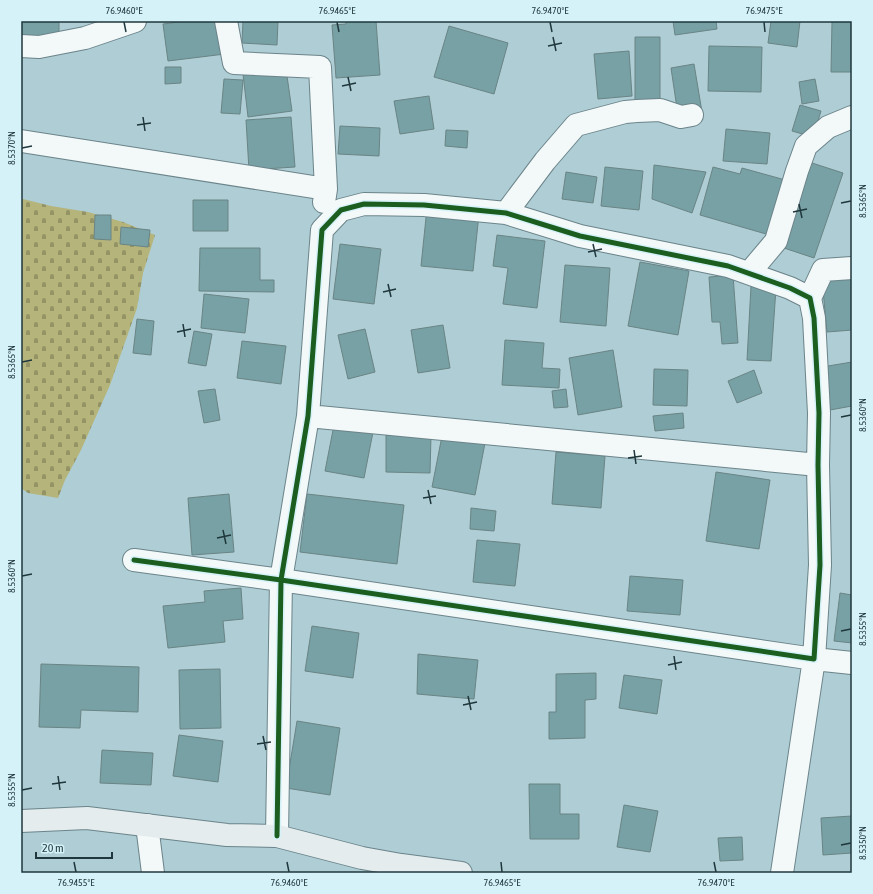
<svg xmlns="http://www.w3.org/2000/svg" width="873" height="894" font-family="'Asap Condensed',sans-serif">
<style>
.cemetery{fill:url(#cemetery-stones)}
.building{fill:#77a1a4;stroke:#6a8486}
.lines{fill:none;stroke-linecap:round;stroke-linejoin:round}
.street-casing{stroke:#6b848a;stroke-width:24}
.secondary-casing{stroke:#6b848a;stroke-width:24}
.street{stroke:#f3f8f9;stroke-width:22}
.secondary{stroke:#e4ecee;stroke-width:22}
.cycleway-casing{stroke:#d6f2f9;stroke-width:8}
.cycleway{stroke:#1b5e20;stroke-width:5}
.ticks{fill:none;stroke:#1f373c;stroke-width:1.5}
.neatline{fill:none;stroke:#1f373c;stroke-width:1.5}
.ticks-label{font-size:10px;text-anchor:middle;fill:#1f373c}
</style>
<defs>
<pattern id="cemetery-stones" width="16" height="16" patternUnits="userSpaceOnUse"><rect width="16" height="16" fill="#b5b47a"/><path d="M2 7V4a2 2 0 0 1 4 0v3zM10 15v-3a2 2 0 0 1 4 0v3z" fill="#939365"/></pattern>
</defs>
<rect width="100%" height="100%" fill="#aecdd4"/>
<path class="cemetery" d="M23,199L51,206L88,212L123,222L155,235L143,273L137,308L110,385L81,450L65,480L58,498L28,493L21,488V204Z"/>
<path class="building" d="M21,21H59V43L21,42Z
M186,21H221L225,54L168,61L163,24Z
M243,21H278L277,45L242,43Z
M346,21H376L380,75L336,78L332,25L346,24Z
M673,21H716L717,29L675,35Z
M771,21H800L797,47L768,43Z
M832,21H852V72H831Z
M449,26L508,43L494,94L434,77Z
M635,37H660V109L635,110Z
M709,46L762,47L761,92L708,91Z
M629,51L632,96L598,99L594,54Z
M694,64L702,112L678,115L671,68Z
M165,67H181V83L165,84Z
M286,69L292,111L248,117L243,74Z
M224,79L243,80L240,114L221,113Z
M815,79L819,101L802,104L799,82Z
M429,96L434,129L400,134L394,101Z
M800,105L821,111L813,137L792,131Z
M291,117L295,167L249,170L246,120Z
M340,126L380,128L379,156L338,154Z
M726,129L770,133L767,164L723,161Z
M446,130L468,131L467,148L445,146Z
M809,162L843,173L814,258L781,247Z
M654,165L706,172L692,213L652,199Z
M605,167L643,171L639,210L601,206Z
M713,167L740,174L742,168L789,181L773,236L700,215Z
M566,172L597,177L593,203L562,199Z
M193,200H228V231H193Z
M427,208L479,214L473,271L421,266Z
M95,215H111V240L94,239Z
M121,227L150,230L148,247L120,244Z
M497,235L545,241L537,308L503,304L508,268L493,266Z
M340,244L381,249L374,304L333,299Z
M200,248H260V280H274V292L199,291Z
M640,262L689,271L678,335L628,326Z
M565,265L610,268L606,326L560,322Z
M733,275L738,343L722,344L720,322H712L709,277Z
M852,277V330L827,332L822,280Z
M751,286L776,288L771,361L747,360Z
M204,294L249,299L245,333L201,328Z
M137,319L154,321L151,355L133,353Z
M443,325L450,368L418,373L411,330Z
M365,329L375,372L348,379L338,335Z
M194,331L212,334L206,366L188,363Z
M505,340L544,343L542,368L560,369L559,388L502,385Z
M242,341L286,346L281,384L237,378Z
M613,350L622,407L578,415L569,358Z
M852,362V406L830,410L822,367Z
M654,369L688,370L687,406L653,405Z
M754,370L762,393L737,403L728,381Z
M215,389L220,420L204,423L198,391Z
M566,389L568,407L554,408L552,391Z
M683,413L684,428L655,431L653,416Z
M334,425L373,432L364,478L325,471Z
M386,435L431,436L430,473L386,472Z
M442,436L485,443L475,495L432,487Z
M556,452L605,456L601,508L552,504Z
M716,472L770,480L759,549L706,541Z
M229,494L234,552L192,555L188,498Z
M307,494L404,505L397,564L300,552Z
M471,508L496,511L494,531L470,529Z
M477,540L520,544L515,586L473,582Z
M630,576L683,580L680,615L627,611Z
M241,588L243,619L223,621L225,642L168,648L163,606L205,602L204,591Z
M840,593L852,595V643L834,641Z
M312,626L359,633L353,678L305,671Z
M418,654L478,660L474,699L417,694Z
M41,664L139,667L138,712L81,710L80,728L39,727Z
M220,669L221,728L180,729L179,670Z
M596,673V699L585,700V738L549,739V712H556V674Z
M624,675L662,680L657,714L619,708Z
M297,721L340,728L330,795L286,788Z
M179,735L223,741L218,782L173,776Z
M102,750L153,753L151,785L100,783Z
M529,784H560V814H579V839H530Z
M624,805L658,811L650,852L617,847Z
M852,816V853L823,855L821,818Z
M742,837L743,860L720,861L718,838Z"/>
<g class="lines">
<defs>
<path id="street" d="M226,21L234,63L320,67L326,189L324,202
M21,46L39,47L85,38L135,21
M21,141L326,189
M506,213L545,161L576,125L625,112L637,111L660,110L681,117L692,115
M749,273L776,241L797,171L806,146L828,127L852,117
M810,298L823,270L852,268
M308,416L818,465
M134,560L281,580L814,659L820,565L818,465L819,413L814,318L810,298L790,288L728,266L580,236L506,213L424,205L364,204L341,210L322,230L308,416L281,580L277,836
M147,825L153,873
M782,873L814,659L852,663"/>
<path id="secondary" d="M21,821L87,818L227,835L277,836L362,858L401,865L461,873"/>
</defs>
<use href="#street" class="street-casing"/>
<use href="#secondary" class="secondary-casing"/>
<use href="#street" class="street"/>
<use href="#secondary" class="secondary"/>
<defs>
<path id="cycleway" d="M134,560L281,580L814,659L820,565L818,465L819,413L814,318L810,298L790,288L728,266L580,236L506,213L424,205L364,204L341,210L322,230L308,416L281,580L277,836"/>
</defs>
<use href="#cycleway" class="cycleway-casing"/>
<use href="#cycleway" class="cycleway"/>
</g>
<path class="ticks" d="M124,22L126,32M337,22L339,32M550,22L552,32M764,22L765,32M553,37L556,51M548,46L562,43M348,77L351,91M342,86L356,83M143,117L145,131M137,125L151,123M22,148L32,146M841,203L851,201M799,204L802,218M793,212L807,209M593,244L596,257M588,252L602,249M388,284L391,297M383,292L396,289M183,324L185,337M177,332L191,329M22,362L32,360M841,417L851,415M634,450L636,464M628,458L642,456M428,490L431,504M423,498L436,496M223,530L226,544M217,538L231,535M22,576L32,574M841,631L851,629M674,656L676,670M668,665L682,662M468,696L471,710M463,705L477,702M263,736L266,750M257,744L271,742M58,776L60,790M52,784L66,782M22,790L32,788M841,845L851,843M74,862L76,872M287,862L289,872M501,862L502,872M714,862L716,872"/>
<rect width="873" height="894" fill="none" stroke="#d6f2f9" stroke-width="44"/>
<path d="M36 852v6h76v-6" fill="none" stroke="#1f373c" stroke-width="2"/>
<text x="42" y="852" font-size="12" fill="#1f373c" stroke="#d6f2f9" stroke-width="3" paint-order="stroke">20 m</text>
<rect x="22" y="22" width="829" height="850" class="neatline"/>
<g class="ticks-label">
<text x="124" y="14">76.9460°E</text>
<text x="337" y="14">76.9465°E</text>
<text x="550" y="14">76.9470°E</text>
<text x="764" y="14">76.9475°E</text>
<text transform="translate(11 148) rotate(-90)" y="4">8.5370°N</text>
<text transform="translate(862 201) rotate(-90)" y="4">8.5365°N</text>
<text transform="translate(11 362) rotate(-90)" y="4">8.5365°N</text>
<text transform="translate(862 415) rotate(-90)" y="4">8.5360°N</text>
<text transform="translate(11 576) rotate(-90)" y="4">8.5360°N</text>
<text transform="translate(862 629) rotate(-90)" y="4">8.5355°N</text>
<text transform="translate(11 790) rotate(-90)" y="4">8.5355°N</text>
<text transform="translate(862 843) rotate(-90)" y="4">8.5350°N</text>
<text x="76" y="886">76.9455°E</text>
<text x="289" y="886">76.9460°E</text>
<text x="502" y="886">76.9465°E</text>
<text x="716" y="886">76.9470°E</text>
</g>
</svg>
